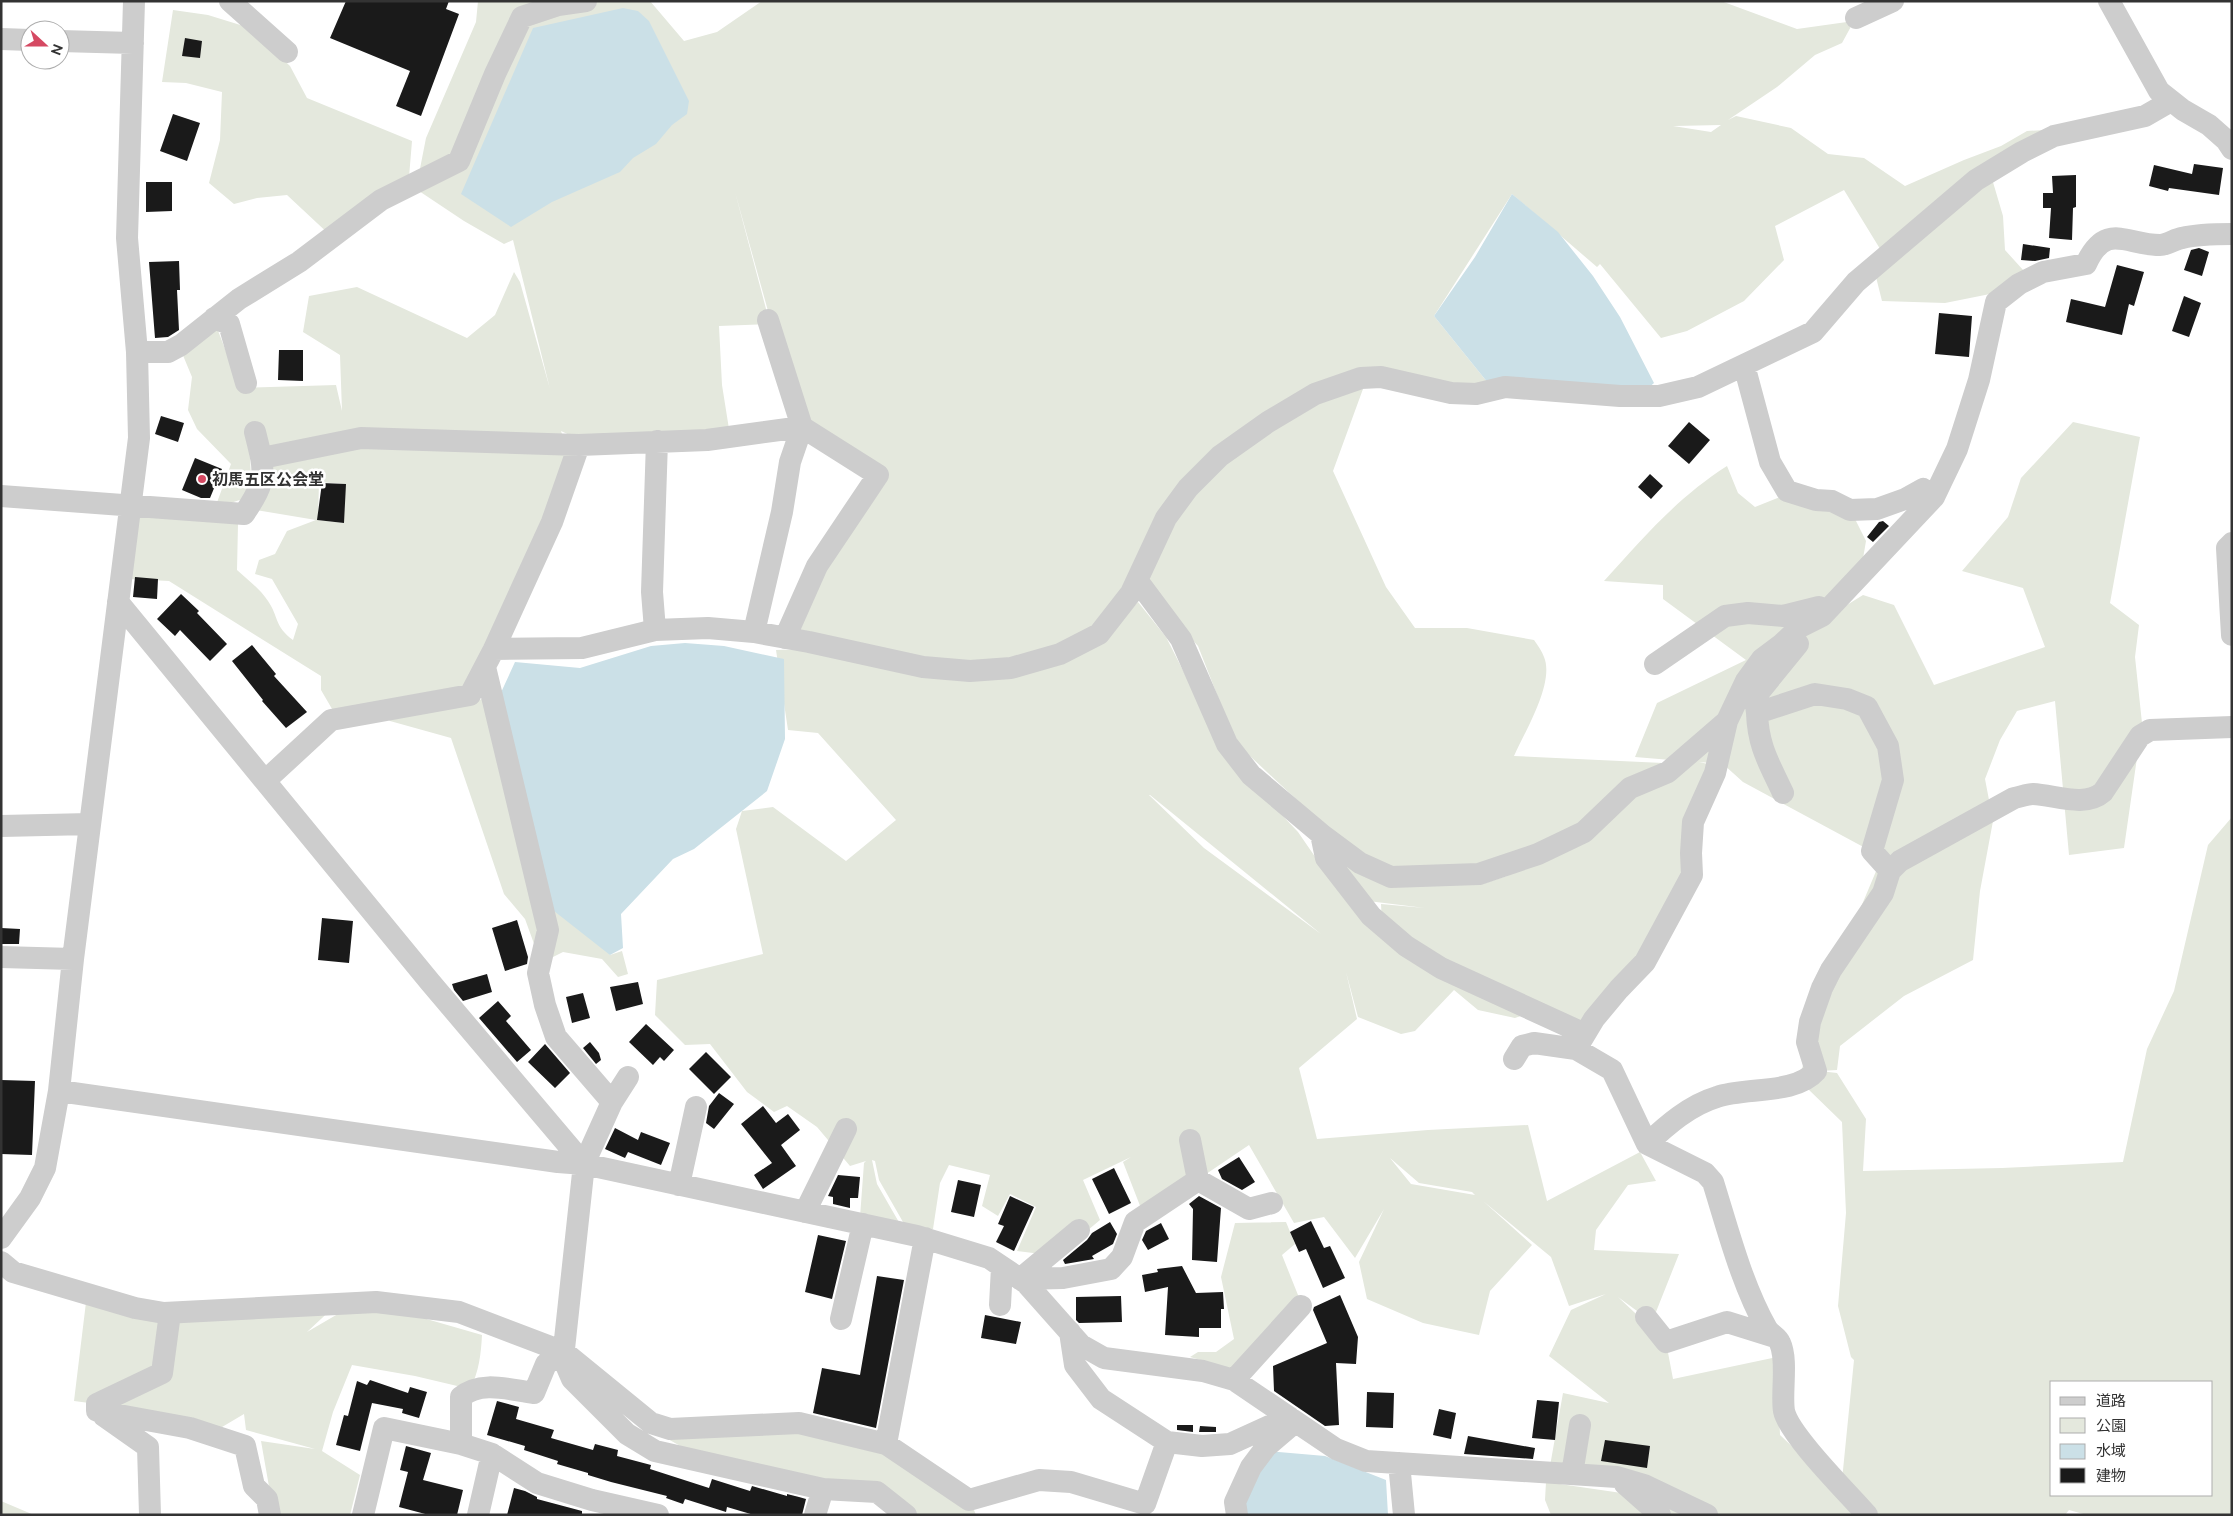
<svg xmlns="http://www.w3.org/2000/svg" width="2233" height="1516" font-family="Ubuntu,'Noto Sans JP',sans-serif">
<style>
.green{fill:#e4e8dd;fill-rule:evenodd}
.water{fill:#cbe0e7}
.building{fill:#1a1a1a}
.lines{fill:none;stroke-linecap:round;stroke-linejoin:round}
.minor{stroke:#cdcdcd;stroke-width:22}
.poi-dot{fill:#d54962;stroke:#fff;stroke-width:2}
.labels{text-anchor:middle;stroke-width:5;stroke-linejoin:round;paint-order:stroke}
.poi-label{font-size:16px;font-weight:bold;fill:#333;stroke:#fff;text-anchor:start}
</style>
<rect width="100%" height="100%" fill="#fff"/>
<path class="green" d="M478,1H650L684,41L717,32L762,1H1721L1797,29L1854,21L1842,43L1815,55L1777,87L1728,120L1736,116L1791,128L1828,154L1864,158L1905,186L1964,160L2001,146L2027,131L2064,129L2066,134C2043,135 1993,166 1973,180C1957,193 1942,208 1927,221L1990,172L2003,216L2005,250L2024,271L1995,293L1945,303L1882,301L1876,277L1926,222L1885,257L1844,190L1775,226L1784,260L1744,301L1687,331L1661,338L1600,264L1597,267L1512,194L1434,316L1488,383L1451,393L1395,380L1367,378L1333,471L1386,587L1415,628H1467L1534,640C1538,646 1542,651 1544,657C1555,683 1524,733 1514,756L1663,763L1579,825L1533,852L1470,877L1378,866L1345,843L1313,815L1236,743L1198,646L1137,580L1099,634L970,671V666L927,667L984,679L1048,668L1103,640L1138,602L1166,637L1227,757L1298,832L1329,877L1382,924L1381,904L1425,908L1368,901L1334,858L1333,849L1374,871L1391,877H1429L1479,885L1507,876L1557,850L1683,761L1635,757L1657,703L1746,660L1663,599V585L1604,581C1644,537 1677,498 1727,466L1738,493L1755,507L1780,497L1847,503L1866,541L1860,576L1822,616L1763,655L1768,654L1863,595L1894,605L1934,685L2045,647L2023,588L1962,571L2008,517L2021,478L2073,422L2140,437L2110,603L2139,625L2135,657L2142,723L2124,848L2069,855L2055,701L2017,711L2000,740L1985,779L1993,821L1980,891L1973,960L1904,996L1840,1046L1837,1070L1820,1071L1837,1073L1866,1119L1863,1171L2002,1168L2123,1162L2147,1049L2174,991L2208,845L2232,817V1515H2087L2069,1510L2065,1515H1876L1842,1480L1854,1360L1851,1357L1838,1306L1846,1213L1842,1122L1807,1088L1815,1071L1801,1072L1824,995L1882,857L1743,782L1723,764L1699,762L1717,766L1693,822L1692,875L1651,951L1608,1002L1585,1034L1535,1011L1515,1018L1478,1010L1454,990L1415,1031L1401,1034L1358,1017L1346,972L1357,1019L1299,1068L1317,1139L1428,1130L1528,1125L1547,1201L1640,1152L1656,1181L1628,1185L1596,1230L1594,1250L1679,1254L1652,1322L1618,1297L1666,1342L1673,1379L1777,1357L1780,1435L1865,1515H1551L1545,1500L1546,1482L1649,1497L1666,1486L1590,1472L1550,1466L1563,1393L1609,1403L1549,1356L1571,1310L1606,1294L1569,1306L1551,1257L1483,1201L1532,1245L1490,1291L1479,1335L1423,1323L1367,1299L1359,1262L1384,1209L1355,1258L1324,1217L1294,1223L1249,1145L1144,1216L1123,1162L1131,1157L1083,1180L1100,1220L1057,1256L1017,1251L1036,1207L1010,1194L998,1216L982,1206L990,1175L949,1165L940,1183L933,1229H907L879,1180L875,1161L872,1160L877,1184L900,1224L860,1217L864,1163L866,1161L850,1166L817,1127L787,1106L774,1112L747,1092L710,1044L685,1045L655,1015L657,980L763,954L736,829L742,811L773,807L846,861L896,820L818,733L788,730L776,650L839,648L916,665L858,646L791,633L826,559L887,471L808,425L801,395L771,330L773,329L735,192L770,324L719,326L722,385L729,429L677,435L580,440L561,431L562,434L579,445L546,528L488,644L470,695L396,708L335,714L321,690V676L169,581L129,579L140,509L171,517L238,524L237,570C248,580 260,589 268,601C279,617 274,626 293,640L298,624L272,579L255,574L259,560L275,554L287,531L316,520L256,510L262,495L268,459L255,455L249,440L252,496L215,508L231,464L197,429L188,410L192,377L182,353L217,328L240,388L336,385L342,411L340,355L303,332L309,296L357,287L467,338L495,315L514,272L520,282L550,389L513,240L504,244L464,221L416,189L426,138L476,22ZM1721,125L1711,132L1673,126H1674ZM1295,407L1205,471L1251,426ZM558,435L536,441L501,437L558,434ZM319,482L345,484L344,523L318,520ZM1149,795H1150L1321,934L1204,848ZM1386,928H1387L1446,969L1406,946ZM1390,1158L1419,1183L1472,1192L1475,1195L1411,1184ZM2052,1382H2212V1495H2052Z
M173,10L208,15L250,28L290,66L307,98L412,141L409,177L332,237L287,195L257,198L234,204L209,183L220,140L222,92L186,83L162,82Z
M493,694L610,955L622,951L628,974L618,977L602,959L563,952L541,963L525,919L504,894L451,738L390,721L384,715L475,702Z
M1286,1222L1295,1244L1282,1255L1300,1300L1233,1369L1190,1357L1198,1352H1216L1234,1339L1221,1277L1235,1223Z
M87,1294L164,1313L336,1305L307,1332L355,1304L423,1318L482,1335C481,1354 479,1372 470,1389L415,1376L352,1365L333,1412L322,1451L360,1475L350,1515H274L261,1441L315,1449L246,1430L244,1414L217,1430L97,1404L74,1401Z
M804,1427L892,1456L974,1510L976,1515H917L889,1495L684,1448L666,1438Z
M1,1501L34,1515H1Z"/>
<path class="water" d="M623,8L638,11L649,21L689,101L687,114L672,125L656,144L633,158L620,172L552,202L511,227L461,194L533,28Z
M1512,194L1558,232L1593,276L1620,317L1654,383L1647,389L1488,383L1434,316L1475,257Z
M685,643L724,646L784,659L785,739L767,791L694,849L673,859L621,914L623,948L610,955L554,911L498,699L515,662L580,668L651,646Z
M1266,1451L1325,1456L1386,1480L1388,1515H1239Z"/>
<path class="building" d="M346,1H449L446,9L459,14L421,116L396,106L410,71L330,38Z
M185,38L202,41L200,58L182,56Z
M173,114L200,123L187,161L160,151Z
M2194,164L2223,168L2219,195L2169,188L2168,191L2149,186L2154,165L2192,174Z
M2076,175V207L2073,208L2072,240L2049,238L2051,208H2043V193H2053L2052,176Z
M146,182H172V211L146,212Z
M2023,244L2050,248L2049,258L2035,261L2021,260Z
M2199,248L2209,252L2202,276L2184,270L2191,250Z
M179,261L180,290H177L179,330L168,337L155,338L149,262Z
M2117,265L2144,272L2134,306L2129,304L2122,335L2066,322L2071,299L2105,307Z
M2184,296L2201,303L2189,337L2172,331Z
M1939,313L1972,316L1969,357L1935,354Z
M279,350H303V381L278,380Z
M161,416L184,423L178,442L155,434Z
M1689,422L1710,440L1689,464L1668,446Z
M195,458L222,469L210,498H201L182,490Z
M1650,474L1663,486L1651,499L1638,487Z
M322,483L346,484L344,523L317,520Z
M1883,521L1889,526L1873,542L1867,537L1879,522Z
M135,577L158,579L157,599L133,597Z
M181,594L199,611L197,613L227,644L210,661L180,630L175,636L157,619Z
M252,645L276,674L274,676L307,712L286,728L262,701L263,700L232,661Z
M322,918L353,921L349,963L318,960Z
M517,920L528,957L527,964L505,971L492,928Z
M1,928L20,929L19,944H1Z
M487,974L492,992L463,1001L454,990L452,984Z
M638,982L643,1004L616,1011L610,987Z
M583,993L590,1018L572,1023L566,997Z
M498,1001L511,1016L506,1021L531,1050L517,1062L479,1018Z
M646,1024L674,1050L664,1061L660,1057L653,1065L629,1042Z
M590,1042L599,1053L601,1060L596,1064L583,1048Z
M545,1044L570,1073L555,1088L528,1062Z
M706,1052L731,1077L714,1094L689,1069Z
M1,1080L35,1081L32,1155L1,1154Z
M719,1093L734,1104L714,1129L706,1123L709,1106Z
M763,1106L776,1123L788,1114L800,1130L781,1145L796,1166L763,1189L754,1175L772,1163L741,1124Z
M615,1128L638,1140L641,1132L670,1143L661,1165L628,1152L625,1158L605,1149Z
M1239,1157L1255,1182L1242,1190L1222,1179L1218,1170Z
M1114,1168L1131,1203L1109,1214L1092,1179Z
M838,1175L860,1177L858,1198H850V1208L833,1204V1197L828,1196Z
M958,1180L981,1185L974,1217L951,1212Z
M1010,1196L1034,1207L1014,1251L996,1242L1004,1226L998,1224Z
M1199,1196L1221,1208L1217,1262L1192,1260L1193,1209L1189,1204Z
M1311,1221L1324,1248L1330,1246L1345,1278L1323,1288L1306,1249L1299,1252L1290,1232Z
M1110,1222L1117,1234L1113,1244L1092,1256L1094,1259L1065,1264L1063,1260L1087,1240L1092,1233Z
M1161,1223L1169,1239L1148,1250L1142,1240L1146,1231Z
M818,1235L846,1241L832,1299L805,1292Z
M1182,1266L1196,1293L1223,1292L1224,1309H1221V1328H1199V1337L1165,1335L1168,1287L1145,1292L1142,1275L1158,1272L1157,1269Z
M877,1276L904,1280L876,1428L813,1413L822,1368L860,1375Z
M1340,1295L1358,1337L1356,1364L1336,1363L1339,1425L1325,1426L1274,1391L1273,1366L1327,1343L1313,1310L1314,1307Z
M1121,1296L1122,1322L1079,1323L1076,1320V1297Z
M985,1315L1021,1322L1016,1344L981,1338Z
M370,1380L408,1393L410,1387L427,1392L419,1418L402,1413L403,1409L372,1403L360,1451L336,1445L344,1415L348,1416L357,1381L367,1385Z
M1367,1392L1394,1393L1393,1428L1366,1427Z
M1537,1400L1559,1402L1555,1440L1532,1438Z
M497,1401L519,1407L516,1419L554,1430L551,1438L593,1450L595,1444L618,1450L617,1456L651,1465L650,1469L709,1488L712,1479L750,1491L752,1486L787,1496V1494L799,1497L806,1499L802,1515H754L727,1507L726,1512L685,1499L683,1504L666,1498L667,1496L611,1482L588,1475V1473L557,1464L558,1461L524,1450L525,1446L487,1435Z
M1439,1409L1456,1413L1451,1439L1433,1435Z
M1177,1425H1193V1432L1177,1430Z
M1200,1426L1216,1427V1432H1199Z
M1468,1436L1535,1448L1533,1459L1464,1454Z
M1605,1440L1650,1446L1647,1468L1601,1461Z
M406,1446L431,1453L423,1480L463,1490L457,1515H429L399,1507L408,1472L400,1470Z
M514,1488L525,1491L537,1497V1499L582,1511V1515H507Z"/>
<g class="lines">
<path class="minor" d="M230,1L287,52
M2109,1L2159,91L2183,110L2209,125L2226,140L2232,149
M1856,18L1893,1
M1,39L30,40
M60,41L133,43
M214,318L229,324L246,383
M137,352H168L181,345L239,299L299,262L381,200L459,161L495,74L522,17L558,5L586,1
M1744,365L1770,462L1787,491L1816,500L1832,501L1850,510L1877,509L1905,499L1923,489L1934,497
M262,458L361,438L579,445
M1,496L244,514C268,479 265,472 255,432
M2232,543L2227,548L2232,635
M1137,580L1181,639L1227,744L1251,775L1321,834L1326,858L1371,916L1406,946L1441,968L1585,1034
M118,602L430,982L584,1164
M655,630L652,592L657,441
M754,632L782,512L790,462L802,427L768,320
M494,649L582,648L655,630L708,628L754,632L809,642L923,667L970,671L1011,668L1060,654L1099,634L1131,593L1166,518L1188,488L1220,456L1268,422L1315,394L1361,378L1381,377L1451,393L1476,394L1505,387L1620,396H1659L1698,387L1813,332L1856,282L1976,180L2022,152L2054,136L2145,116L2171,101
M1655,664L1725,616L1748,613L1783,616L1819,607
M485,667L548,930L538,973L545,1005L556,1037L612,1102
M1757,713L1755,697L1798,644
M266,780L331,720L470,695L494,649L552,522L579,445L707,440L802,427L878,475L817,566L785,638
M1783,793C1769,763 1758,746 1757,713L1815,694L1847,699L1867,707L1888,746L1893,780L1872,851L1890,871
M1,826L90,824
M1321,834L1360,863L1391,877L1479,874L1538,854L1584,832L1630,788L1668,772L1727,721
M1,957L73,959
M1576,1049L1594,1019L1619,989L1645,962L1692,875L1691,853L1693,822L1715,773L1727,721L1746,681L1762,659L1782,644L1800,627L1822,616L1934,497L1957,449L1979,380L1996,302L2019,284L2043,272L2086,264C2106,221 2126,245 2160,245C2167,245 2175,239 2182,238C2198,234 2216,234 2232,234
M1514,1059L1522,1046L1534,1043L1576,1049L1612,1070L1647,1144L1705,1173L1713,1182C1728,1230 1742,1285 1767,1329C1770,1334 1778,1337 1780,1343C1788,1360 1781,1393 1784,1411C1789,1435 1849,1494 1867,1515
M628,1077L612,1102L584,1164L563,1358L572,1379L627,1434L655,1451L823,1489L815,1515
M59,1091L558,1162L584,1164L917,1236L989,1258L1026,1283L1081,1345L1104,1358L1203,1371L1234,1380L1336,1449L1366,1461L1617,1477L1644,1485L1707,1515
M1190,1140L1198,1180L1249,1209L1272,1203
M1647,1144C1667,1125 1690,1105 1717,1097C1745,1087 1795,1095 1816,1071L1807,1042L1810,1022L1822,988L1831,970L1883,893L1890,871L1900,861L2014,798C2020,797 2027,794 2033,794C2055,795 2085,808 2103,792L2140,736L2150,730L2232,727
M679,1185L696,1107
M805,1212L846,1129
M1,1238L30,1198L45,1168L59,1091L73,959L139,438L137,352L127,238L134,1
M1,1262L13,1272L135,1308L164,1313L376,1302L459,1312L564,1352L651,1423L670,1429L799,1423L886,1444L969,1500L1039,1480L1071,1482L1145,1504L1167,1442L1101,1399L1075,1365L1070,1332
M1020,1279L1063,1278L1111,1269L1122,1257L1135,1222L1198,1180
M1020,1279L1079,1230
M1000,1305L1002,1267
M170,1313L162,1373L97,1404V1411L190,1428L245,1446L254,1486L267,1499L270,1515
M1646,1317L1666,1342L1727,1322L1775,1337
M841,1319L863,1224
M1234,1380L1301,1306
M104,1416L148,1447L150,1515
M1167,1442L1202,1446L1230,1444L1289,1417
M461,1444V1397C481,1380 510,1390 534,1393L546,1364L564,1352
M886,1444L925,1238
M1399,1463L1404,1515
M1572,1474L1580,1425
M1625,1484L1660,1515
M823,1489L877,1492L906,1515
M363,1515L384,1428L461,1444L492,1454L537,1483L592,1500L658,1515
M478,1515L492,1454
M1237,1515L1235,1502L1251,1467L1266,1447L1293,1424"/>
</g>
<circle class="poi-dot" cx="202" cy="479" r="5"/>
<g class="labels">
<g class="poi-label">
<text x="212" y="485">初馬五区公会堂</text>
</g>
</g>
<rect width="2233" height="1516" fill="none" stroke="#333333" stroke-width="5"/>
<rect x="2050" y="1381" width="162" height="115" fill="#ffffff" stroke="#adadad"/>
<rect x="2060" y="1397" width="25" height="8" fill="#cdcdcd" stroke="#adadad"/>
<text x="2096" y="1406" font-size="15" fill="#333333">道路</text>
<rect x="2060" y="1418" width="25" height="15" fill="#e4e8dd" stroke="#adadad"/>
<text x="2096" y="1431" font-size="15" fill="#333333">公園</text>
<rect x="2060" y="1444" width="25" height="15" fill="#cbe0e7" stroke="#adadad"/>
<text x="2096" y="1456" font-size="15" fill="#333333">水域</text>
<rect x="2060" y="1468" width="25" height="15" fill="#1a1a1a" stroke="#adadad"/>
<text x="2096" y="1481" font-size="15" fill="#333333">建物</text>
<g transform="translate(45 45) rotate(111)"><circle r="24" fill="#ffffff" stroke="#adadad"/>
<path d="M0-4L9 19L0 12L-9 19Z" fill="#d54962"/>
<text y="-8" font-size="14" font-weight="bold" text-anchor="middle" fill="#333333">N</text>
</g>
</svg>
